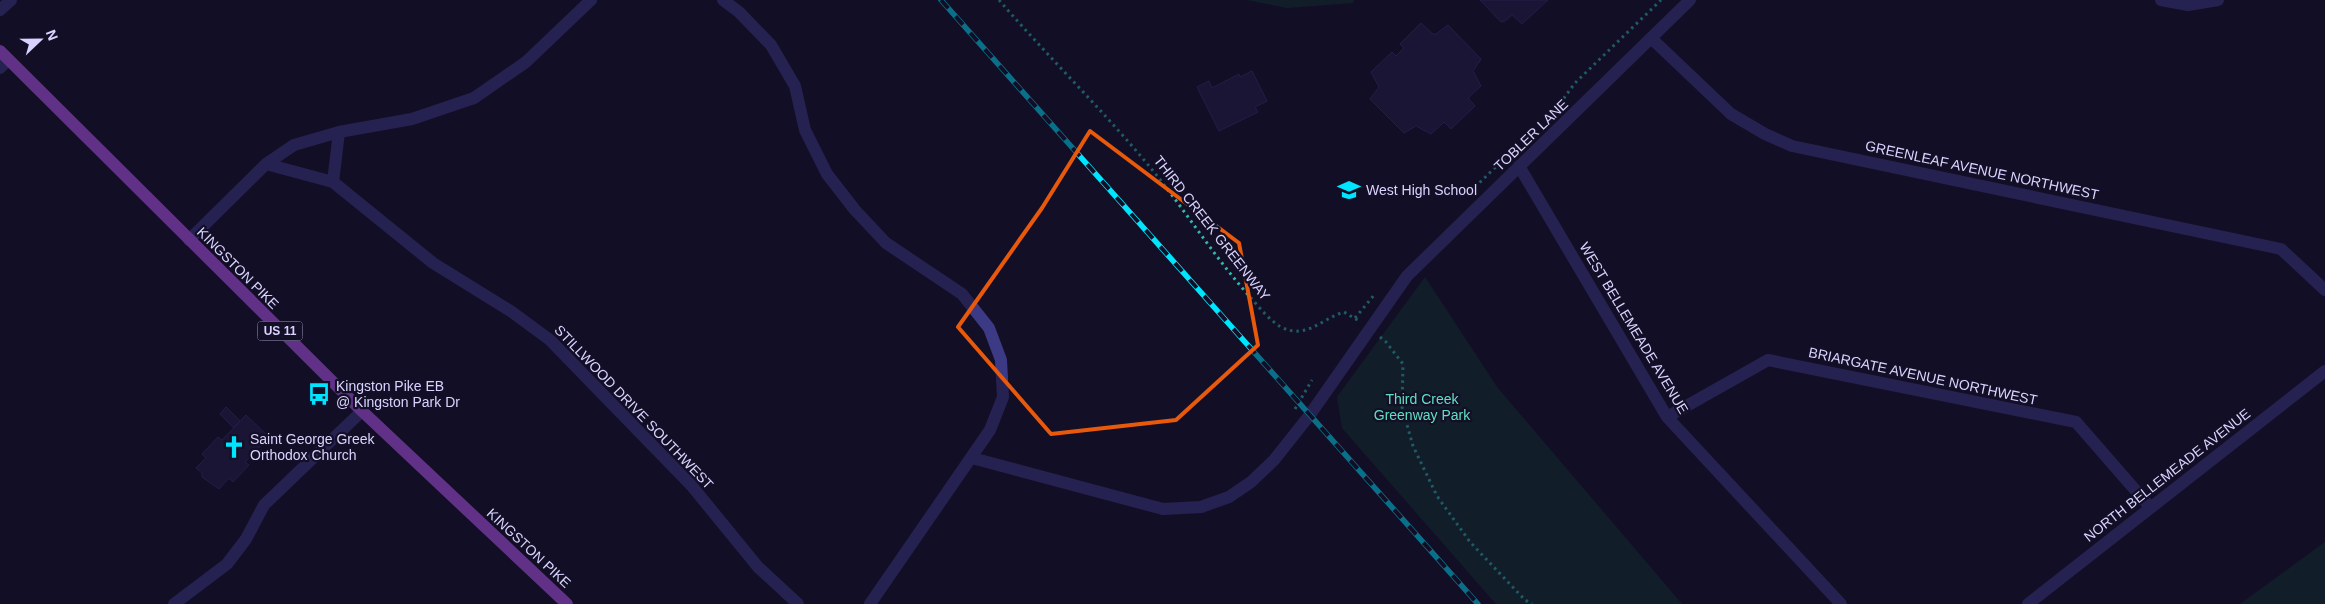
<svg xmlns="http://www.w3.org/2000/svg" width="2325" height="604" font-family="Arial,sans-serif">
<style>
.green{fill:#12302f}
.building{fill:#241b47;stroke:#3b2d73}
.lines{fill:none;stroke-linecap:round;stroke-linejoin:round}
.path{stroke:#2fb8b0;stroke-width:3;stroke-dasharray:2.5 4;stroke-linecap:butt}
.street{stroke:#3d3a85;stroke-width:12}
.primary{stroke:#c25bff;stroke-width:12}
.rail-casing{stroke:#00e5ff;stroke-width:5.5}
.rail{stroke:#130f26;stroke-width:4;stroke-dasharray:11;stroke-linecap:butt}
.marked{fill:none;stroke:#e8590c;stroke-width:4;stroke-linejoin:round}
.labels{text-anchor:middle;stroke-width:4.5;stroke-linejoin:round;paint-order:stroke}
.shield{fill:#130f26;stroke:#9e99be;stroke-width:1}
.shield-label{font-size:12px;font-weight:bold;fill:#d9d4ff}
.street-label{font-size:14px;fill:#d9d4ff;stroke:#130f26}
.poi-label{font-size:14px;fill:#d9d4ff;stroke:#130f26;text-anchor:start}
.park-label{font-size:14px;fill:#5fe0c0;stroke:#130f26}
</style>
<rect width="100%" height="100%" fill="#130f26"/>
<path class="green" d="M1247,0H1354L1353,3L1287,8Z
M1425,277L1497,387L1682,604H1496L1342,428L1337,397Z
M2325,542V604H2240Z"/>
<path class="building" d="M1480,0H1548L1522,24L1512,15L1505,21L1501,22Z
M1421,23L1433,34H1436L1448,25L1481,59L1473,71L1481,86L1468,98L1475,106L1451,129L1444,122L1431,134L1416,126L1404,133L1370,99L1379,87L1371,72L1392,52L1396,56L1404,48L1400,44Z
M1252,71L1267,101L1255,107L1258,112L1219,131L1197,87L1209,81L1212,88L1239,74L1240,77Z
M226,407L240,421L234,428L220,414Z
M246,415L269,437L245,462L249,465L233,482L229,478L219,489L202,477V473L196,468L206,458L202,454L218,437L222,440Z"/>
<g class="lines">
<path class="path" d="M999,0C1049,58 1105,112 1154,172C1187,213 1215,258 1251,298C1259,307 1270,321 1281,327C1306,340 1321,319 1344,312L1359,321
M1556,109L1575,83L1661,0
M1475,187L1535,129
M1355,318L1375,294
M1380,337L1386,342L1403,364L1402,407L1413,446L1437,496L1470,542L1525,600L1532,604
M1295,409L1312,380"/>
<path class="street" d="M723,0L739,12L771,45L795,86L805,130L827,174L855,210L886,243L962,294L989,328L1001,360L1003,397L990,430L870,604
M2161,0L2188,5L2218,0
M0,10L11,0
M1651,38L1731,114L1765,134L1792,146L2281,249L2325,290
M0,68L8,60
M266,164L333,182L433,263L512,312L550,340L691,485L758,567L798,604
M1519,166L1667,417L1841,604
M333,182L339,132
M189,240L266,164L294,145L339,132L412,119L474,98L526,62L591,0
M1667,417L1768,360L2076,422L2150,507
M972,458L1163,509L1201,507L1229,497L1251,482L1274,460L1309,416L1407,276L1690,0
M174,604L227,564L246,539L264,505L362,411
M2028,604L2325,371"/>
<path class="primary" d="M0,51L362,411L567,604"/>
<defs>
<path id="rail" d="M941,0L1478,604"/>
</defs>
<use href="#rail" class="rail-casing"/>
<use href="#rail" class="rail"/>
</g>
<path d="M0 0H2325V604H0ZM1090,131L1239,243L1258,345L1176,420L1051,434L958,327L1042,208Z" fill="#130f26" fill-opacity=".55" fill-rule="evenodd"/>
<path class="marked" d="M1090,131L1239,243L1258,345L1176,420L1051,434L958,327L1042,208Z"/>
<defs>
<symbol id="school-bare" viewBox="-9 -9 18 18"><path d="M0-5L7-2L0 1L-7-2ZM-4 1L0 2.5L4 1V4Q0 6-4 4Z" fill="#00e5ff" stroke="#130f26" stroke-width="2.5" paint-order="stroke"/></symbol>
<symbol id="bus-bare" viewBox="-9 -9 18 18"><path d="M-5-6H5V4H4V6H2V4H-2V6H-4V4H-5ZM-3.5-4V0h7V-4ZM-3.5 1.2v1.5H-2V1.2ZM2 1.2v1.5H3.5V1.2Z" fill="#00e5ff" stroke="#130f26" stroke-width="2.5" paint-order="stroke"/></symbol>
<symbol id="church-bare" viewBox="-9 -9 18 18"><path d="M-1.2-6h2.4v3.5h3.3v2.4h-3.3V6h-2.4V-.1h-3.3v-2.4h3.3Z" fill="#00e5ff" stroke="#130f26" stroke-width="2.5" paint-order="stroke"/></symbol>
</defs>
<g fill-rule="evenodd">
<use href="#school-bare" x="1333" y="174" width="32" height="32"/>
<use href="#bus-bare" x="303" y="378" width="32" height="32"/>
<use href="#church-bare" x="218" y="431" width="32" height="32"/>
</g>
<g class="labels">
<rect class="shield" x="257.5" y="321.5" width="45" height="19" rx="4"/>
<g class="shield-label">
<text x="280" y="335">US 11</text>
</g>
<g class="street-label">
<text transform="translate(1531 135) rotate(-44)" y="5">TOBLER LANE</text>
<text transform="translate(1982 170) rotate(12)" y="5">GREENLEAF AVENUE NORTHWEST</text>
<text transform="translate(1212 228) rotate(52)" y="5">THIRD CREEK GREENWAY</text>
<text transform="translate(238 268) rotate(45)" y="5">KINGSTON PIKE</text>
<text transform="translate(1634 328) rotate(59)" y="5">WEST BELLEMEADE AVENUE</text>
<text transform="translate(1923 376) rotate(12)" y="5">BRIARGATE AVENUE NORTHWEST</text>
<text transform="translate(634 407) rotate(46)" y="5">STILLWOOD DRIVE SOUTHWEST</text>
<text transform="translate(2167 475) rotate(-38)" y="5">NORTH BELLEMEADE AVENUE</text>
<text transform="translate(529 548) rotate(43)" y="5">KINGSTON PIKE</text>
</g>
<g class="poi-label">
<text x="1366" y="195">West High School</text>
<text x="336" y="391">Kingston Pike EB<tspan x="336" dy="16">@ Kingston Park Dr</tspan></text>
<text x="250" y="444">Saint George Greek<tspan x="250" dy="16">Orthodox Church</tspan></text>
</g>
<g class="park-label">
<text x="1422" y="404">Third Creek<tspan x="1422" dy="16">Greenway Park</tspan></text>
</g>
</g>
<g transform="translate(40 40) rotate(68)" stroke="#130f26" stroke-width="4" paint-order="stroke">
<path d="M0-4L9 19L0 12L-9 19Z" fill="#d9d4ff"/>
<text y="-8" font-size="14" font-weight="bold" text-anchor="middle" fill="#d9d4ff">N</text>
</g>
</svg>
